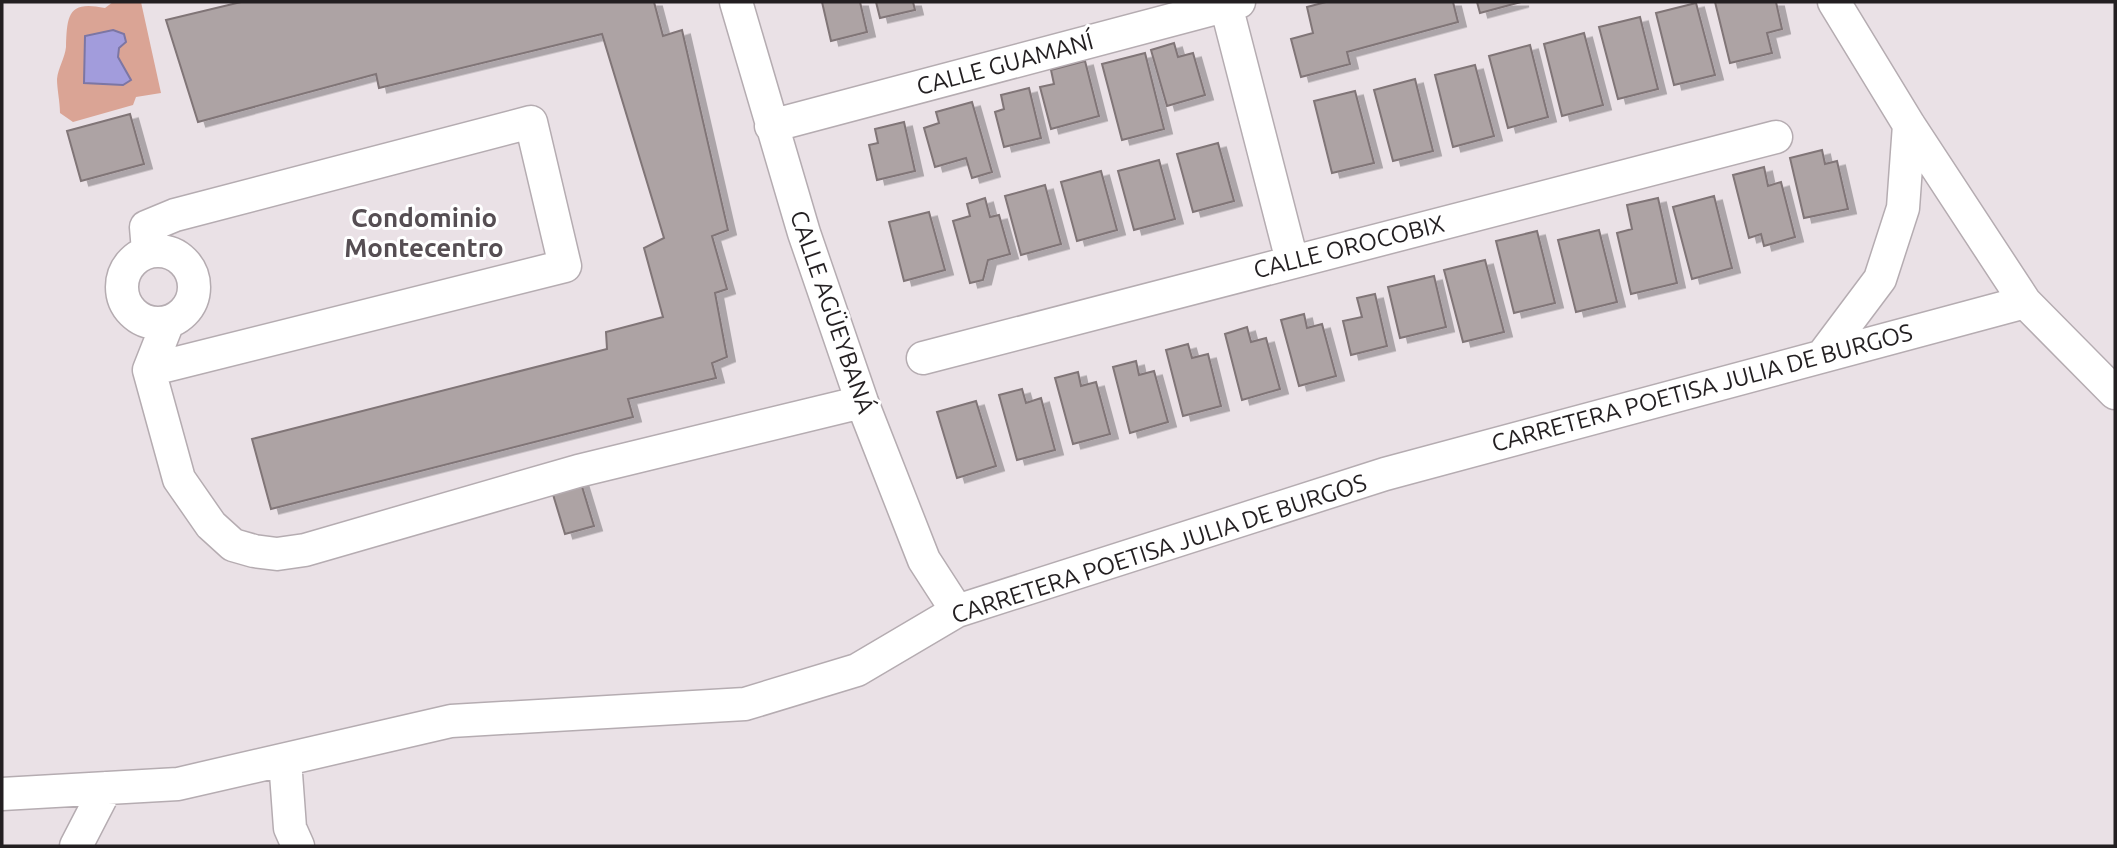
<svg xmlns="http://www.w3.org/2000/svg" width="2117" height="848" font-family="Ubuntu,sans-serif">
<style>
.green{fill:#daa495}
.water{fill:#a29cdc;stroke:#7c76a4;stroke-width:2}
.building{fill:#ada3a4;stroke:#807577;stroke-width:2;filter:url(#shadow)}
.lines{fill:none;stroke-linecap:round;stroke-linejoin:round}
.minor-casing{stroke:#b5acb1;stroke-width:35}
.minor{stroke:#fff;stroke-width:32}
.labels{text-anchor:middle;stroke-width:6;stroke-linejoin:round;paint-order:stroke}
.street-label{font-size:24px;fill:#231f21;stroke:#fff}
.neighbourhood-label{font-size:26px;font-weight:bold;fill:#564e53;stroke:#fff}
</style>
<defs>
<filter id="shadow"><feDropShadow dx="8" dy="4.5" stdDeviation="0" flood-color="#0004"/></filter>
</defs>
<rect width="100%" height="100%" fill="#eae1e6"/>
<path class="green" d="M113,2H141L161,93L136,97L133,105L73,122L60,113C60,102 57,89 57,79C58,68 65,58 66,47C67,15 68,0 105,8Z"/>
<path class="water" d="M113,30L124,34L126,42L119,48L118,57L131,80L123,85L84,83L85,36Z"/>
<path class="building" d="M241,2H654L663,36L682,30L728,230L712,236L727,289L715,293L727,357L712,363L716,378L628,399L633,417L271,509L252,439L607,349L606,332L663,317L644,248L664,238L602,34L379,88L376,74L198,122L166,20Z
M822,2H860L867,32L831,41Z
M876,2H913L915,10L880,18Z
M1326,2H1453L1458,22L1347,52L1350,64L1301,77L1291,39L1313,33L1307,7Z
M1477,2H1521L1480,13Z
M1715,2H1776L1782,29L1767,33L1772,53L1730,63Z
M1696,3L1715,75L1674,85L1656,13Z
M1640,17L1658,89L1618,99L1599,27Z
M1584,33L1603,105L1562,116L1544,44Z
M1174,43L1178,57L1193,53L1205,95L1167,106L1151,50Z
M1530,45L1548,117L1508,128L1489,56Z
M1145,53L1164,129L1122,140L1102,64Z
M1085,61L1099,116L1051,129L1040,87L1054,84L1051,70Z
M1475,65L1494,136L1453,147L1435,75Z
M1415,79L1433,151L1393,161L1374,90Z
M1029,88L1041,138L1004,147L995,112L1004,109L1001,95Z
M1355,91L1374,163L1332,173L1314,101Z
M972,102L992,172L972,178L966,158L935,167L924,128L939,123L936,112Z
M130,114L144,164L81,181L67,131Z
M904,122L915,171L877,180L869,145L878,143L875,129Z
M1218,143L1234,201L1193,212L1177,154Z
M1822,150L1825,164L1837,161L1848,209L1804,218L1790,158Z
M1159,160L1175,219L1134,230L1118,171Z
M1764,167L1768,186L1781,182L1795,237L1764,246L1761,234L1749,238L1733,175Z
M1101,171L1117,230L1077,241L1061,182Z
M1045,185L1061,244L1021,255L1005,196Z
M1714,196L1732,268L1692,279L1673,207Z
M985,198L990,217L999,215L1010,254L988,260L983,280L970,283L953,221L970,216L967,204Z
M1658,198L1677,283L1631,294L1617,233L1632,229L1627,205Z
M929,212L945,270L904,281L889,222Z
M1599,230L1617,302L1576,312L1558,240Z
M1537,231L1555,303L1514,313L1496,241Z
M1485,260L1504,332L1463,342L1444,270Z
M1434,276L1446,327L1400,338L1388,287Z
M1375,294L1387,346L1351,355L1343,321L1362,317L1357,298Z
M1304,314L1307,328L1322,324L1336,376L1299,386L1281,320Z
M1247,327L1251,342L1266,338L1280,389L1242,400L1225,334Z
M1188,344L1192,358L1208,354L1221,406L1183,416L1166,350Z
M1136,361L1139,375L1154,371L1168,422L1130,433L1113,367Z
M1078,372L1081,386L1096,382L1110,434L1073,444L1055,378Z
M1022,389L1026,403L1041,398L1055,450L1017,460L999,395Z
M976,401L996,466L957,478L937,412Z
M580,480L594,526L565,534L551,488Z"/>
<g class="lines">
<defs>
<path id="minor" d="M736,2L804,233L862,402L924,560L957,611
M1834,2L1909,125L2025,302L2115,393
M1226,5L1292,261
M771,126L1239,2
M122 287a36 36 0 1 1 72 0a36 36 0 1 1-72 0Z
M148,251L146,227L175,215L531,122L565,266L149,370L168,322
M1823,355L1880,279L1903,208L1909,125
M923,358L1776,137
M149,370L179,479L211,525L233,545L254,551L277,554L305,550L578,471L862,402
M285,760L290,828L298,846
M2,794L178,784L451,721L745,704L857,670L957,611L1385,474L2025,302
M76,846L106,788"/>
</defs>
<use href="#minor" class="minor-casing"/>
<use href="#minor" class="minor"/>
</g>
<g class="labels">
<g class="street-label">
<text transform="translate(1005 64) rotate(-15)" y="8">CALLE GUAMANÍ</text>
<text transform="translate(1349 247) rotate(-14)" y="8">CALLE OROCOBIX</text>
<text transform="translate(832 312) rotate(71)" y="8">CALLE AGÜEYBANÁ</text>
<text transform="translate(1702 388) rotate(-15)" y="8">CARRETERA POETISA JULIA DE BURGOS</text>
<text transform="translate(1159 549) rotate(-18)" y="8">CARRETERA POETISA JULIA DE BURGOS</text>
</g>
<g class="neighbourhood-label">
<text x="424" y="227">Condominio<tspan x="424" dy="30">Montecentro</tspan></text>
</g>
</g>
<rect width="2117" height="848" fill="none" stroke="#231f21" stroke-width="7"/>
</svg>
